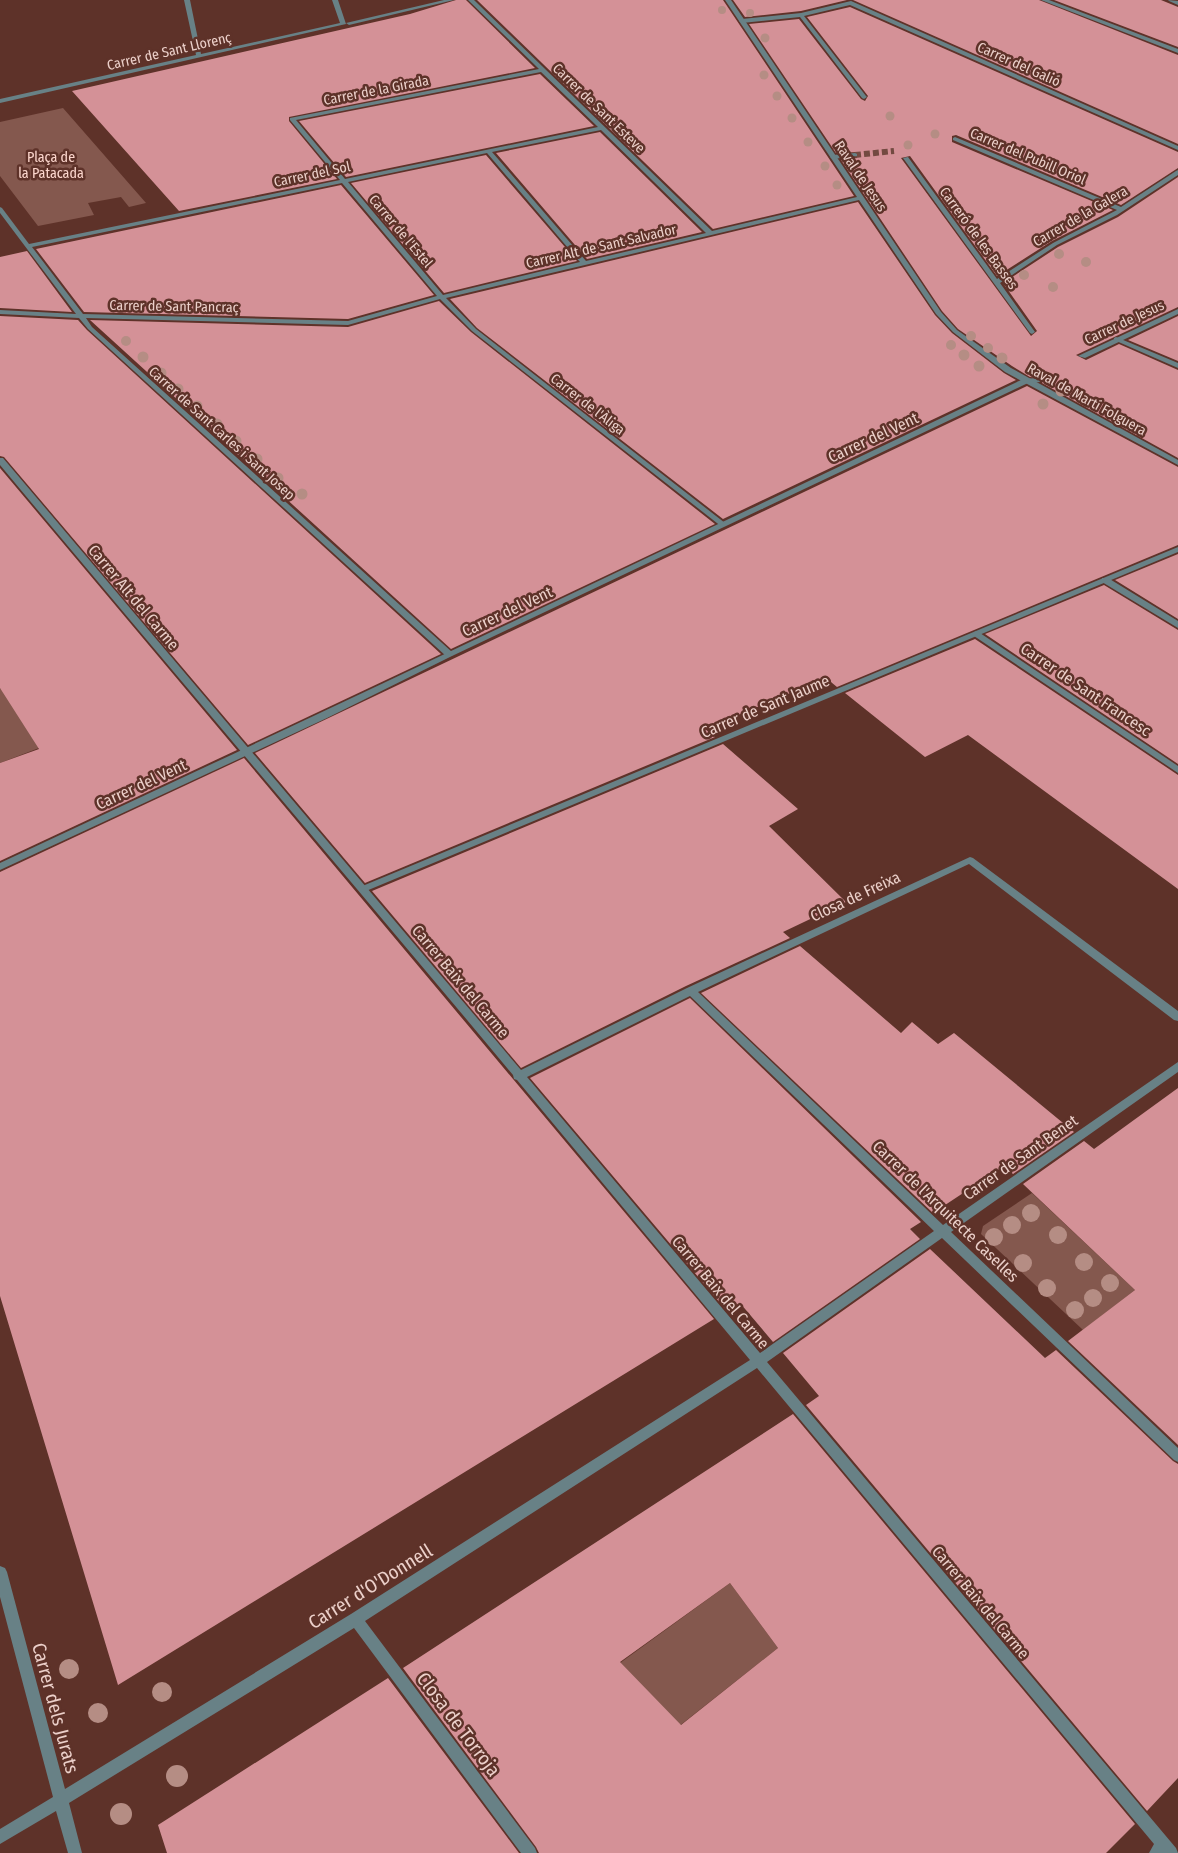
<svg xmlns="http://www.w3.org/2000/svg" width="1178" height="1853" font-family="'Fira Sans Condensed',sans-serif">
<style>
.green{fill:#84584e}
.building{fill:#d49197;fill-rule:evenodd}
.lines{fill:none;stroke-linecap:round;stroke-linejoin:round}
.pedestrian-tunnel{stroke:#734a41;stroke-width:6;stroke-dasharray:6 3;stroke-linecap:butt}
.pedestrian{fill:#688186;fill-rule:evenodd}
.minor{fill:#688186;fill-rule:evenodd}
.tree{fill:#b58d84}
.labels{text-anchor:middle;stroke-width:5;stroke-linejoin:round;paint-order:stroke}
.far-street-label{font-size:14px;fill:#ecd0ca;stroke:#5e3229}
.far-park-label{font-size:14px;fill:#fdd7ce;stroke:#5e3229}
.street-label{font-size:16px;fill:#ecd0ca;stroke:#5e3229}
.near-street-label{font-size:19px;fill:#ecd0ca;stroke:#5e3229}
</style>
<rect width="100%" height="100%" fill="#5e3229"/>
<path class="green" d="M63,108L146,203L129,207L121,197L88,203L94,215L38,226L0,176V122Z
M0,688L65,738L0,763Z
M1032,1193L1135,1290L1083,1330L981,1234L983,1226Z
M730,1583L778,1648L664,1738L620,1663Z"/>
<path class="building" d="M456,0H466L535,68L289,117V121L337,179L179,211L72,91L410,14Z
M477,0H723L854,196L713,229Z
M733,0H847L801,11L745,17Z
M853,0H1039L1178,55V144Z
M1054,0H1161L1178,7V47Z
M850,7L1178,152V168L1121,205L956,135L952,136V142L1113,210L1052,241L997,276L910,156L901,158L1031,336L1037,331L1003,283L1058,247L1118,217L1178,177V307L1076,355L1086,360L1119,344L1178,370V458L1042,383V378L1030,377L1012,366L958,329L942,311L841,160L857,158L858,152L836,153L749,24L799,19L861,99L865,101L868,96L807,17Z
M540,74L594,126L346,177L299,121Z
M600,132L702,232L587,259L496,153Z
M486,155L577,261L444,293L351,183Z
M341,185L434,295L348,319L84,312L36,249Z
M858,202L935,315L952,333L1004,373L1016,380L723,519L477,328L450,299Z
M27,251L72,312L0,308V257Z
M439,301L471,332L715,524L451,649L90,320L348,327Z
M0,316L78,320L87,330L441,654L248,745L4,457L0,456Z
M1178,316V361L1128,340Z
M1027,386L1178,467V545L837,687L826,678L705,729L715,737L365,883L255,753Z
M0,468L237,750L0,861V763L39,749L0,688Z
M1178,554V619L1115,580Z
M1104,585L1178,630V764L985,634Z
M975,639L1178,775V889L968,735L925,757L845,693Z
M723,744L798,809L769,826L846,902L783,932L790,938L686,986L521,1068L372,891Z
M244,758L714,1319L118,1685L0,1296V872Z
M800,946L901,1033L912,1022L938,1044L954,1033L1074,1132L1013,1174L1004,1166L933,1213L701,993Z
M690,998L921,1222L910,1229L920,1239L773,1342L740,1303L727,1311L530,1078Z
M1178,1088V1445L1068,1341L1135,1290L1023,1184L1084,1141L1094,1149Z
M930,1249L1045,1358L1056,1350L1173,1461L1178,1464V1778L1147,1811L806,1405L819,1396L783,1353Z
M793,1414L1135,1824L1106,1853H539L536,1847L403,1668ZM730,1583L778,1648L681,1725L620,1662Z
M388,1678L519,1853H167L158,1825Z"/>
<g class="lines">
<path class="pedestrian-tunnel" d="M855,155L894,151"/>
<path class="pedestrian" d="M1041,0H1049L1178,49V53Z
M851,1L1178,146V150L850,5L804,16L866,96L867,97L864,99L862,98L800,17L742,23L739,21L742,19L801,13Z
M955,137L1121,207L1176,171L1178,170V175L1117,215L1057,245L1000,283L1035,332L1032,334L1030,333L903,158L908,157L997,279L1053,243L1117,210L953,140V138Z
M855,153L857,154V156L833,159L830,157L833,155Z
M1178,309V314L1085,358L1078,356Z
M1037,378L1041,380L1040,382L1028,383L452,656L327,718L0,870V863C342,704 682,541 1023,379Z
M1178,547V552L366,891L363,892L358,889L360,887Z"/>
<path class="minor" d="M184,0H190L201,54L340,23L332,0H338L346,24L0,103V99L196,55Z
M444,0H454L349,25L346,23Z
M468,0H474L712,231L857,197L725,0H731L941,312L957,330L1011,368L1178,460V465L1005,372L953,332L936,314L859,200L446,298L476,329L725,523L726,525L722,527L472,331L440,299L348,325L86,318L92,327L452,652L453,654L452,656H446L88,329L79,318L0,314V310L76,314L0,213V207L2,208L29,244L340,180L290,120V118L539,69ZM541,72L598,127L345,179L296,120ZM601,130L706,233L586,261L492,152ZM487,153L580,262L443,295L348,182ZM342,183L437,296L348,321L83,314L32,247Z
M1168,0L1178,1V5L1169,1Z
M1116,337L1178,363V368L1114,340V338Z
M0,458H3L521,1070L687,988L970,857L973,858L1178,1011V1021L1174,1020L969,864L698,992L943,1225L1178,1062V1072L951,1232L1178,1448V1462L1174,1460L942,1238L767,1362L1176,1848L1178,1853H1149L1154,1844L757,1368L365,1621L535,1848L537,1853H521L354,1628L69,1803L82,1853H68L56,1811L0,1844V1829L53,1797L0,1597V1566L5,1568L7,1572L65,1789L351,1614L750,1360L517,1080L514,1079L513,1075C343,871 170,669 0,465ZM690,996L934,1231L760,1353L527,1077Z
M1102,578H1108L1178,621V628L1102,582Z
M977,631L1178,766V773L974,636V632Z"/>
</g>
<g class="tree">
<circle cx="722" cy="10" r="4"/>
<circle cx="750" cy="13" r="4"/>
<circle cx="765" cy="38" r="4.5"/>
<circle cx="764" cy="75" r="4.5"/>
<circle cx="777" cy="96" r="4.5"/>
<circle cx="890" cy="116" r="4.5"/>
<circle cx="792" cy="118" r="4.5"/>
<circle cx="935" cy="134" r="4.5"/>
<circle cx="808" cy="142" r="4.5"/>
<circle cx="908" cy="145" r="4.5"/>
<circle cx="825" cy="166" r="4.5"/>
<circle cx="837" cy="185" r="4.5"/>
<circle cx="1059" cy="254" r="5"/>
<circle cx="1086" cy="262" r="5"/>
<circle cx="1024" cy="275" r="5"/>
<circle cx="1053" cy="287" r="5"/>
<circle cx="971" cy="336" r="5"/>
<circle cx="126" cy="341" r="5"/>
<circle cx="951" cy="345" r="5"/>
<circle cx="988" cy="348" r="5"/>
<circle cx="964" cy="355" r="5.5"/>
<circle cx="143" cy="357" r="5.5"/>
<circle cx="1002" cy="358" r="5.5"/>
<circle cx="979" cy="366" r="5.5"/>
<circle cx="161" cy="373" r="5.5"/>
<circle cx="178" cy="389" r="5.5"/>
<circle cx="1061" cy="391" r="5.5"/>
<circle cx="1043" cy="404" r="5.5"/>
<circle cx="197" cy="406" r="5.5"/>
<circle cx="217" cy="424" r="5.5"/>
<circle cx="236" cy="441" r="5.5"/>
<circle cx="257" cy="459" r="5.5"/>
<circle cx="278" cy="478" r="5.5"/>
<circle cx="302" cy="494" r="5.5"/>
<circle cx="1031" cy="1213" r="9"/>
<circle cx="1012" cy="1225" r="9"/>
<circle cx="1058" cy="1235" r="9"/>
<circle cx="994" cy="1237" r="9"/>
<circle cx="1084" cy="1262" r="9"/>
<circle cx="1023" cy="1263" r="9"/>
<circle cx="1110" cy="1283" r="9"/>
<circle cx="1047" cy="1288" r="9"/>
<circle cx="1093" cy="1298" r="9"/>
<circle cx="1075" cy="1310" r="9"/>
<circle cx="69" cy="1669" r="10"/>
<circle cx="162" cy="1692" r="10"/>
<circle cx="98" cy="1713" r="10"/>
<circle cx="177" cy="1776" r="11"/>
<circle cx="121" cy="1814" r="11"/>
</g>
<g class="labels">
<g class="far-street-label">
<text transform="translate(169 51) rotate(-13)" y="5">Carrer de Sant Llorenç</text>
<text transform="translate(1019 64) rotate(24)" y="5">Carrer del Galió</text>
<text transform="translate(376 90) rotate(-11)" y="5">Carrer de la Girada</text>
<text transform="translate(599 108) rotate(44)" y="5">Carrer de Sant Esteve</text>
<text transform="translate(1028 156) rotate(23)" y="5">Carrer del Pubill Oriol</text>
<text transform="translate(312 174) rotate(-12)" y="5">Carrer del Sol</text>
<text transform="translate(861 176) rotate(56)" y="5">Raval de Jesus</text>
<text transform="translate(1080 216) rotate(-30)" y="5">Carrer de la Galera</text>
<text transform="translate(401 231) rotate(50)" y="5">Carrer de l'Estel</text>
<text transform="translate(979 238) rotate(54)" y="5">Carreró de les Basses</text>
<text transform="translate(601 246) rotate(-13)" y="5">Carrer Alt de Sant Salvador</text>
<text transform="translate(174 306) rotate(1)" y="5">Carrer de Sant Pancraç</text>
<text transform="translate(1124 322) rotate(-25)" y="5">Carrer de Jesus</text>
<text transform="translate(1087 399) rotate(29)" y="5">Raval de Martí Folguera</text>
<text transform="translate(588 404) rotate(38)" y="5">Carrer de l'Àliga</text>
<text transform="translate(222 433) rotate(42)" y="5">Carrer de Sant Carles i Sant Josep</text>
</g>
<g class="far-park-label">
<text x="51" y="162">Plaça de<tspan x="51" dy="16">la Patacada</tspan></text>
</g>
<g class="street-label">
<text transform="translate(873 437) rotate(-25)" y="6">Carrer del Vent</text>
<text transform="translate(134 597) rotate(50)" y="6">Carrer Alt del Carme</text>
<text transform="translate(507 611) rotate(-25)" y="6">Carrer del Vent</text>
<text transform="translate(1086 689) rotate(34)" y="6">Carrer de Sant Francesc</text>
<text transform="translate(765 706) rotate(-23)" y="6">Carrer de Sant Jaume</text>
<text transform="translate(141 784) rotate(-25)" y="6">Carrer del Vent</text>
<text transform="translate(855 896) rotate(-25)" y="6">Closa de Freixa</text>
<text transform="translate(461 981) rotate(50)" y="6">Carrer Baix del Carme</text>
<text transform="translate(1020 1157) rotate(-35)" y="6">Carrer de Sant Benet</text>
<text transform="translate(946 1211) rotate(44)" y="6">Carrer de l'Arquitecte Caselles</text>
<text transform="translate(721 1292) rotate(50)" y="6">Carrer Baix del Carme</text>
<text transform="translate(981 1602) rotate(50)" y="6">Carrer Baix del Carme</text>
</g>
<g class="near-street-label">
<text transform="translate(370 1586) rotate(-32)" y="7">Carrer d'O'Donnell</text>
<text transform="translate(56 1708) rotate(75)" y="7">Carrer dels Jurats</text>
<text transform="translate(459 1724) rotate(53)" y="7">Closa de Torroja</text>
</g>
</g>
</svg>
